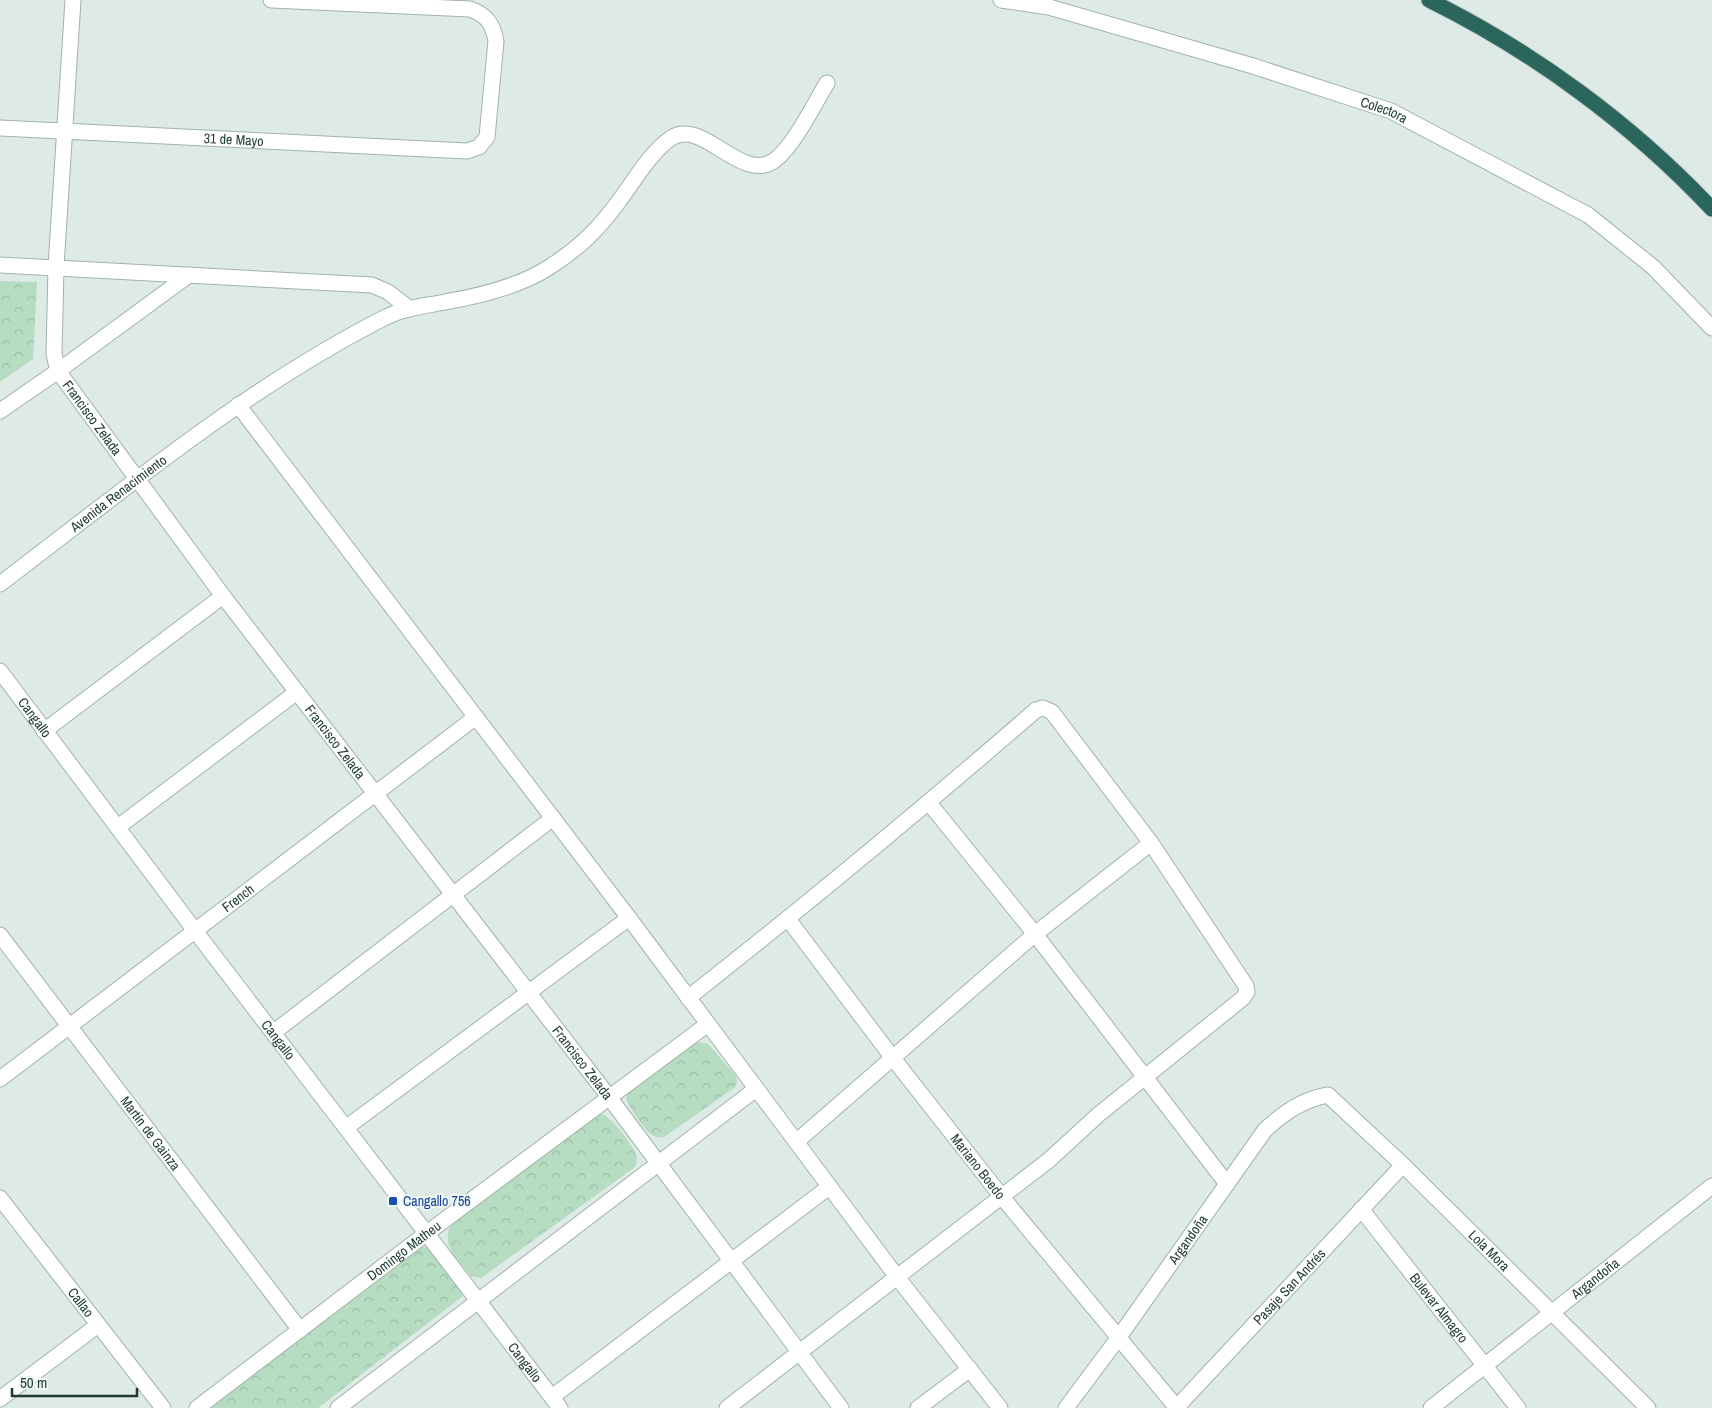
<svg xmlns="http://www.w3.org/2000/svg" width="1712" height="1408" font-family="'Archivo Narrow',sans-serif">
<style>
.forest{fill:url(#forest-crowns)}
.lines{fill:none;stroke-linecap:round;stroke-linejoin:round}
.minor-casing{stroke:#a1b2ac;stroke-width:17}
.motorway-casing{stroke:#bcc4c2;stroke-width:17}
.minor{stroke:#fff;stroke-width:15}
.motorway{stroke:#2b665d;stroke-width:15}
.transit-dot{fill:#1a4fb4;stroke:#eff7f3;stroke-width:2}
.labels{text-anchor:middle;stroke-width:4;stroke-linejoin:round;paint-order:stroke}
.street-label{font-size:14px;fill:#1f3a34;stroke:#eff7f3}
.transit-label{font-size:14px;fill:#164399;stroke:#eff7f3;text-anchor:start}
</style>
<defs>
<pattern id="forest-crowns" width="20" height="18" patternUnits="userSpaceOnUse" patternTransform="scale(1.25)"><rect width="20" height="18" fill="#b6dcc2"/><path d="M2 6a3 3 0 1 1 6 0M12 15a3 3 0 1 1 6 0" fill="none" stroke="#9cbea7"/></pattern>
</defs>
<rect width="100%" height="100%" fill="#deeae5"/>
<path class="forest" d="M0,281L37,282L33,359L0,382Z
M698,1042L708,1044L736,1076L737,1083L734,1088L664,1137C648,1141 637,1116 628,1104L626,1099L628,1090L690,1044Z
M603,1114C612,1119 637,1148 637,1159C637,1162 636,1164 635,1167L481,1278L471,1276C458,1259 439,1245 452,1223L595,1116Z
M416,1247H425L429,1249L461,1290L463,1296L318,1408H208Z"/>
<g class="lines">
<defs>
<g id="minor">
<path id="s1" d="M73,0L56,267L54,354L58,371L223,596L609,1097L841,1408"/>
<path id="s2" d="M1001,0L1049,7L1253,66L1391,111L1588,215L1653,267L1712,328"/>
<path id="s3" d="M0,128L467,151L479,147L487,137L496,41C493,24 487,15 470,9L271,0"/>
<path d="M0,265L372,285L388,292L410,309"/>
<path d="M238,405L629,918L897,1277L1000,1408"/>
<path d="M0,411L58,371L189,275"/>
<path id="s4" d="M0,584C124,490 246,388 386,317C404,308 425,306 445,302C480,296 518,287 548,268C578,249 598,230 619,201C635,180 649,154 671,138C703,117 742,185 775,160C795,144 813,106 827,83"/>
<path id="s5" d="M0,671L196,932L560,1408"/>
<path d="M44,731L223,596"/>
<path d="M929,803L1035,934L1227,1184"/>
<path d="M118,827L297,692"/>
<path id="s6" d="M788,919L892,1057L1002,1197L1177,1408"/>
<path id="s7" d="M0,935L300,1330"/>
<path d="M688,998C806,905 922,809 1036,710L1043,708L1052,712L1151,843L1246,986L1247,992L1243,998L1098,1115L1049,1160L727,1408"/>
<path d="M274,1032L553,818"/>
<path id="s8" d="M0,1079L476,717"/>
<path d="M347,1127L629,918"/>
<path d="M796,1142L1035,934L1151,843"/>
<path id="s9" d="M0,1198L163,1408"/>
<path id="s10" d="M1361,1209L1518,1408"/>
<path d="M552,1397L829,1187"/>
<path d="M0,1399L98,1325"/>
<path id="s11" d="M197,1408L427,1233L708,1024"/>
<path d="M338,1408L756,1089"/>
<path d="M918,1408L970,1369"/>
<path id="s12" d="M1066,1408L1119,1337L1265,1130C1283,1113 1303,1099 1328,1095L1403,1165L1648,1408"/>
<path id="s13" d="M1176,1408L1403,1165"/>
<path id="s14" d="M1431,1408L1712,1186"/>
</g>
<path id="motorway" d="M1429,0C1534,52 1632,124 1712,209"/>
</defs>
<use href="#minor" class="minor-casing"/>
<use href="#motorway" class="motorway-casing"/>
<use href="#minor" class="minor"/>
<use href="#motorway" class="motorway"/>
</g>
<rect class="transit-dot" x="388" y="1196" width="10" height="10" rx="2.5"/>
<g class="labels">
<g class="street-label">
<text dy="5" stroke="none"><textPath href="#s2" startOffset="399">Colectora</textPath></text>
<text dy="5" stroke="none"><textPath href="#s3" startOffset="234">31 de Mayo</textPath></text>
<text dy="5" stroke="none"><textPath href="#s1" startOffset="430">Francisco Zelada</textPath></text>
<text dy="5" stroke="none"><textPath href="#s4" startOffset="149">Avenida Renacimiento</textPath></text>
<text dy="5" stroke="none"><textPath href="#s5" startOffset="58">Cangallo</textPath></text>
<text dy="5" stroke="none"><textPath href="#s1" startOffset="835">Francisco Zelada</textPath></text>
<text dy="5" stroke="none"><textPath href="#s8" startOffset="299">French</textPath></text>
<text dy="5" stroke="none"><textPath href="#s5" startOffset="462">Cangallo</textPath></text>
<text dy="5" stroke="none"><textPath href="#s1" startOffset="1240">Francisco Zelada</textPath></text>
<text dy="5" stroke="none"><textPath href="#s7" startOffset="249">Martín de Gainza</textPath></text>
<text dy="5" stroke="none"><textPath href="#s6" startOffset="312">Mariano Boedo</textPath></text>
<text dy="5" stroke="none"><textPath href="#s12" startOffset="208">Argandoña</textPath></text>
<text dy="5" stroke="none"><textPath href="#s12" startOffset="639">Lola Mora</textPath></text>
<text dy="5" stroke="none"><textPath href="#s11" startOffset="260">Domingo Matheu</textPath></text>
<text dy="5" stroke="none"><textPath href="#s14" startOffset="209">Argandoña</textPath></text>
<text dy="5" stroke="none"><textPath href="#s13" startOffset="166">Pasaje San Andrés</textPath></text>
<text dy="5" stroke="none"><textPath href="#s9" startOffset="132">Callao</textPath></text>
<text dy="5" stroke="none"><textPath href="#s10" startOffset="126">Bulevar Almagro</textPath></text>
<text dy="5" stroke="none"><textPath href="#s5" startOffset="868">Cangallo</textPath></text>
</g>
<g class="transit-label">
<text x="403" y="1206">Cangallo 756</text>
</g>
</g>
<path d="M12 1388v8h125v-8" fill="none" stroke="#1f3a34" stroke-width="2.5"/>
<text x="20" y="1388" font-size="15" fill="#1f3a34" stroke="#eff7f3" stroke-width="4" paint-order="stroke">50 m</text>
</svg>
